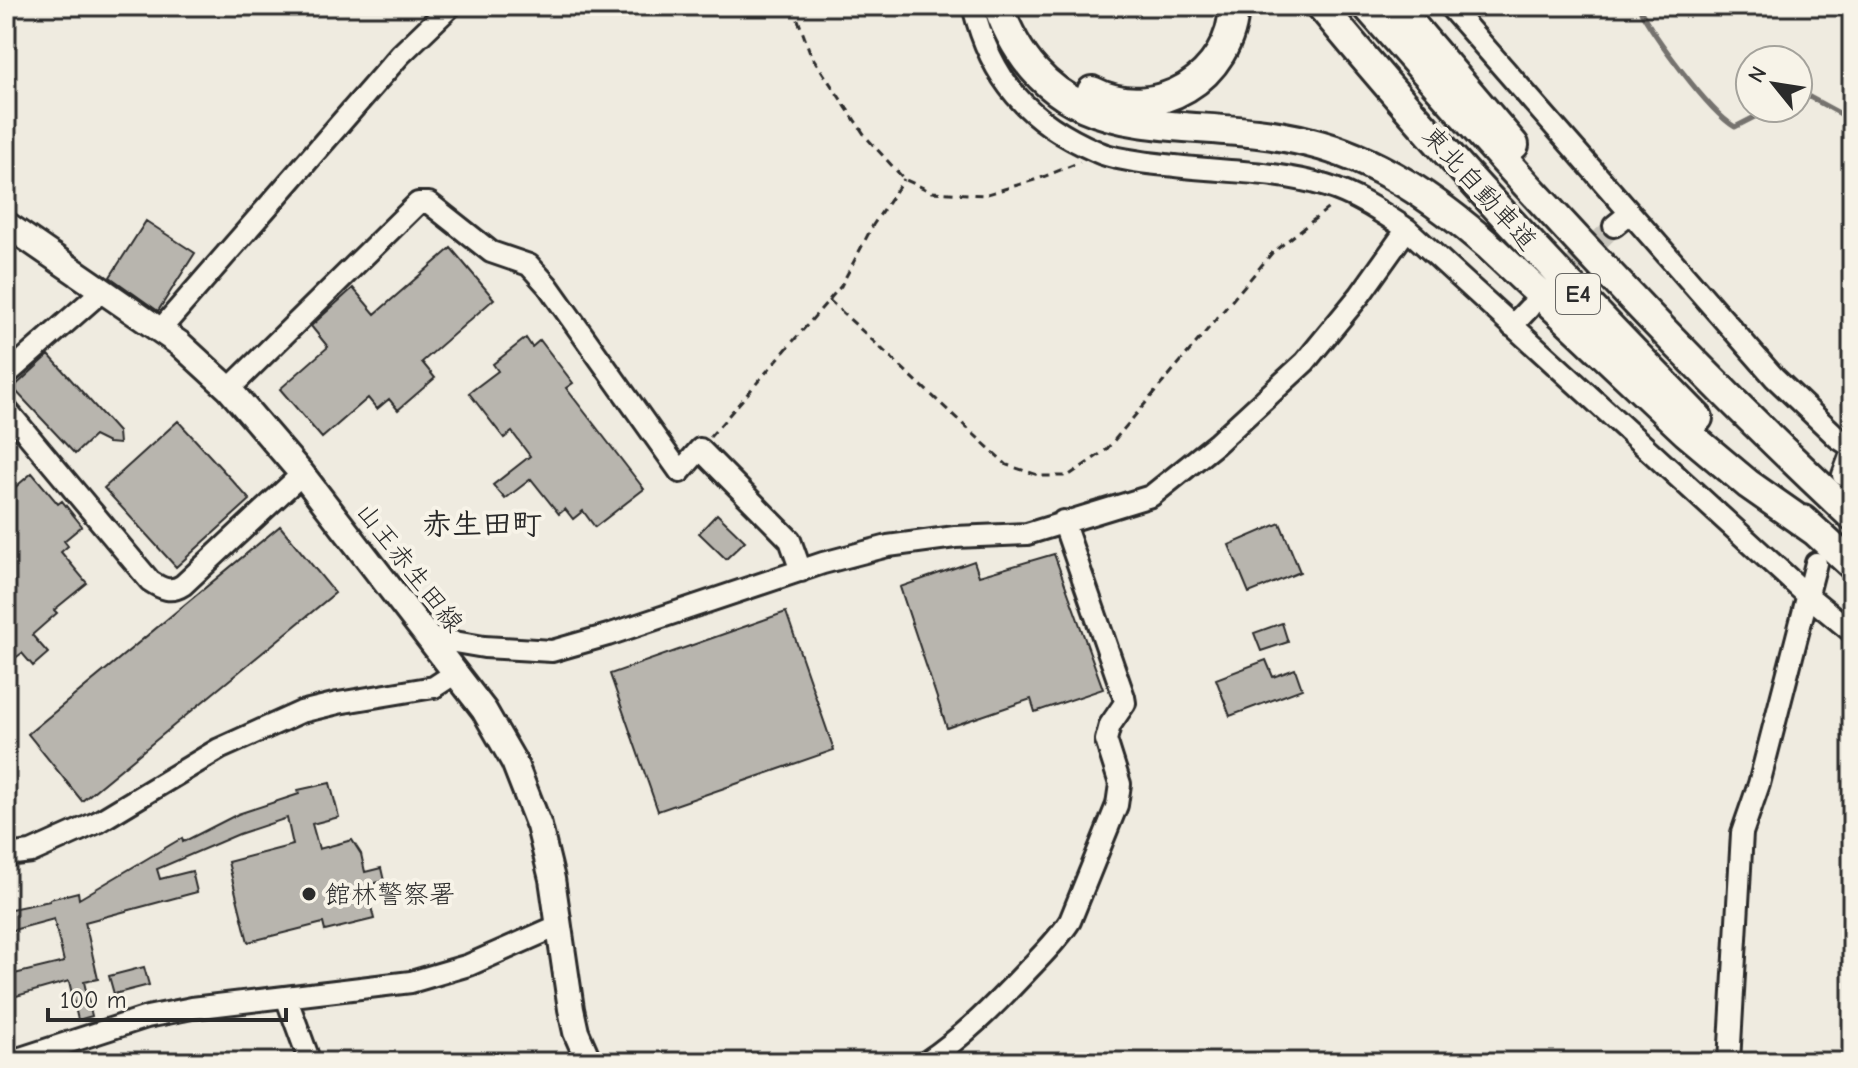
<svg xmlns="http://www.w3.org/2000/svg" width="1858" height="1068" font-family="'Comic Neue','Klee One',sans-serif">
<style>
.lines{fill:none;stroke-linecap:round;stroke-linejoin:round}
.stream{stroke:#74726e;stroke-width:5}
.building{fill:#b8b5ae;stroke:#2b2b2b;stroke-width:2}
.minor-tunnel{stroke:#c8c5bc;stroke-width:20;stroke-dasharray:20 10;stroke-linecap:butt}
.minor-casing{stroke:#2b2b2b;stroke-width:26}
.major-casing{stroke:#2b2b2b;stroke-width:30}
.highway-casing{stroke:#2b2b2b;stroke-width:34}
.path{stroke:#2b2b2b;stroke-width:3;stroke-dasharray:8 6;stroke-linecap:butt}
.minor{stroke:#f7f3e8;stroke-width:20}
.major{stroke:#f7f3e8;stroke-width:24}
.highway{stroke:#f7f3e8;stroke-width:28}
.poi-dot{fill:#2b2b2b;stroke:#f7f3e8;stroke-width:3}
.labels{text-anchor:middle;stroke-width:8;stroke-linejoin:round;paint-order:stroke}
.shield{fill:#f7f3e8;stroke:#686764;stroke-width:2}
.shield-label{font-size:24px;font-weight:bold;fill:#2b2b2b}
.street-label{font-size:26px;fill:#2b2b2b;stroke:#f7f3e8}
.poi-label{font-size:26px;fill:#2b2b2b;stroke:#f7f3e8;text-anchor:start}
.quarter-label{font-size:30px;font-weight:bold;fill:#2b2b2b;stroke:#f7f3e8}
</style>
<rect width="100%" height="100%" fill="#efebe0"/>
<filter id="ink" filterUnits="userSpaceOnUse"><feTurbulence type="fractalNoise" baseFrequency=".0125" numOctaves="2"/><feDisplacementMap in="SourceGraphic" scale="16" xChannelSelector="R" yChannelSelector="G"/><feConvolveMatrix kernelMatrix="1 2 1 2 8 2 1 2 1" color-interpolation-filters="sRGB"/></filter>
<g filter="url(#ink)">
<g class="lines">
<path class="stream" d="M1638,6C1653,35 1708,111 1735,127L1772,108
M1798,95L1802,93L1852,120"/>
</g>
<path class="building" d="M146,221L195,253L158,311L110,277Z
M451,248L494,299L422,362L435,378L398,410L389,399L377,409L368,398L322,438L280,389L328,347L311,326L353,288L375,314Z
M526,338L532,347L540,340L573,383L566,388L644,489L595,527L583,511L573,519L565,509L559,514L531,479L505,499L493,485L530,456L512,432L504,438L469,393L498,371L493,364Z
M49,355L118,432L119,444L108,443L94,436L75,454L13,388Z
M178,421L250,500L176,567L104,488Z
M32,473L58,504L62,501L82,526L64,541L68,546L61,552L87,583L54,610L57,613L32,635L48,653L33,666L22,653L6,665V495Z
M717,514L745,541L726,559L699,533Z
M1280,523L1300,572L1249,593L1229,545Z
M280,526L335,593L82,801L28,734Z
M1054,554L1103,689L1035,712L1031,699L947,728L900,587L974,561L979,576Z
M786,612L834,750L658,811L610,674Z
M1282,623L1288,642L1261,651L1254,633Z
M1266,660L1273,677L1295,669L1302,689L1230,716L1216,679Z
M330,783L339,817L312,824L319,849L352,840L361,854L365,872L381,868L384,881L366,885L374,919L325,931L323,923L248,942L228,862L293,845L287,818L239,834L157,869L160,879L192,871L197,892L85,922L98,979L84,982L92,1016L78,1020L69,981L6,999V976L64,962L54,919L6,932V910L50,901V899L78,892L79,899L182,838L183,842L238,814L299,794L298,790Z
M144,967L149,985L114,994L109,976Z"/>
<g class="lines">
<path class="minor-tunnel" d="M1552,286L1614,226"/>
<defs>
<path id="minor" d="M973,6C991,80 1028,122 1098,152C1114,160 1156,164 1175,166C1226,172 1277,171 1326,186C1356,195 1381,212 1407,229L1807,595L1852,632
M1449,6L1774,377L1838,438L1852,447
M1614,226L1630,213
M1512,326L1529,308
M160,330L400,55L451,6
M6,375L102,291
M229,389L418,203H429L491,252L529,265L548,286L680,472L700,449L790,540L801,571
M6,409L150,581C162,589 171,593 183,585L302,474
M1843,475L1852,451
M431,638L484,647L552,651L608,635L823,563L888,546L955,537L1027,534L1151,496L1216,444L1305,362L1360,295L1407,229
M6,855L31,852L98,822L219,749L301,712L338,703L434,687L457,672
M286,997L310,1062
M8,1062L147,1017L192,1008L411,982L469,965L560,925
M926,1062C963,1037 994,1006 1025,973C1041,956 1058,940 1070,921L1117,805L1120,784L1106,740L1110,725L1125,703L1124,697L1063,521
M1729,1062L1742,833L1759,784L1816,563"/>
<path id="major" d="M6,224L180,344L229,389L302,474L484,710L514,762L539,826L552,879L571,1009L576,1032L589,1062"/>
<path id="highway" d="M998,6C1054,160 1185,111 1308,142C1378,159 1436,200 1490,247L1686,432L1748,484L1815,531
M1321,6C1439,150 1568,285 1698,418
M1367,6C1522,183 1680,356 1852,516
M1396,6L1514,145
M1092,91C1156,124 1232,77 1234,6
M1803,520L1852,565"/>
</defs>
<use href="#minor" class="minor-casing"/>
<use href="#major" class="major-casing"/>
<use href="#highway" class="highway-casing"/>
<path class="path" d="M793,6L811,55L866,137L904,179L932,192L984,195L1038,179L1080,162
M829,300L1007,465L1041,476H1068L1106,450L1272,253L1331,206
M710,437L841,286L873,225L904,179"/>
<use href="#minor" class="minor"/>
<use href="#major" class="major"/>
<use href="#highway" class="highway"/>
</g>
</g>
<circle class="poi-dot" cx="309" cy="894" r="8"/>
<g class="labels">
<rect class="shield" x="1556" y="274" width="44" height="40" rx="6"/>
<g class="shield-label">
<text x="1578" y="302">E4</text>
</g>
<g class="street-label">
<text transform="translate(1480 188) rotate(48)" y="9">東北自動車道</text>
<text transform="translate(410 567) rotate(52)" y="9">山王赤生田線</text>
</g>
<g class="poi-label">
<text x="325" y="903">館林警察署</text>
</g>
<g class="quarter-label">
<text x="482" y="534">赤生田町</text>
</g>
</g>
<rect width="1858" height="1068" fill="none" stroke="#f7f3e8" stroke-width="32"/>
<rect x="16" y="16" width="1826" height="1036" fill="none" stroke="#2b2b2b" stroke-width="3" filter="url(#ink)"/>
<g transform="translate(1774 84) rotate(300)"><circle r="38" fill="#f7f3e8" stroke="#a5a39c" stroke-width="2"/>
<path d="M0-6L14 30L0 20L-14 30Z" fill="#2b2b2b"/>
<text y="-12" font-size="22" font-weight="bold" text-anchor="middle" fill="#2b2b2b">N</text>
</g>
<path d="M48 1008v12h238v-12" fill="none" stroke="#2b2b2b" stroke-width="4"/>
<text x="60" y="1008" font-size="24" fill="#2b2b2b" stroke="#f7f3e8" stroke-width="6" paint-order="stroke">100 m</text>
</svg>
